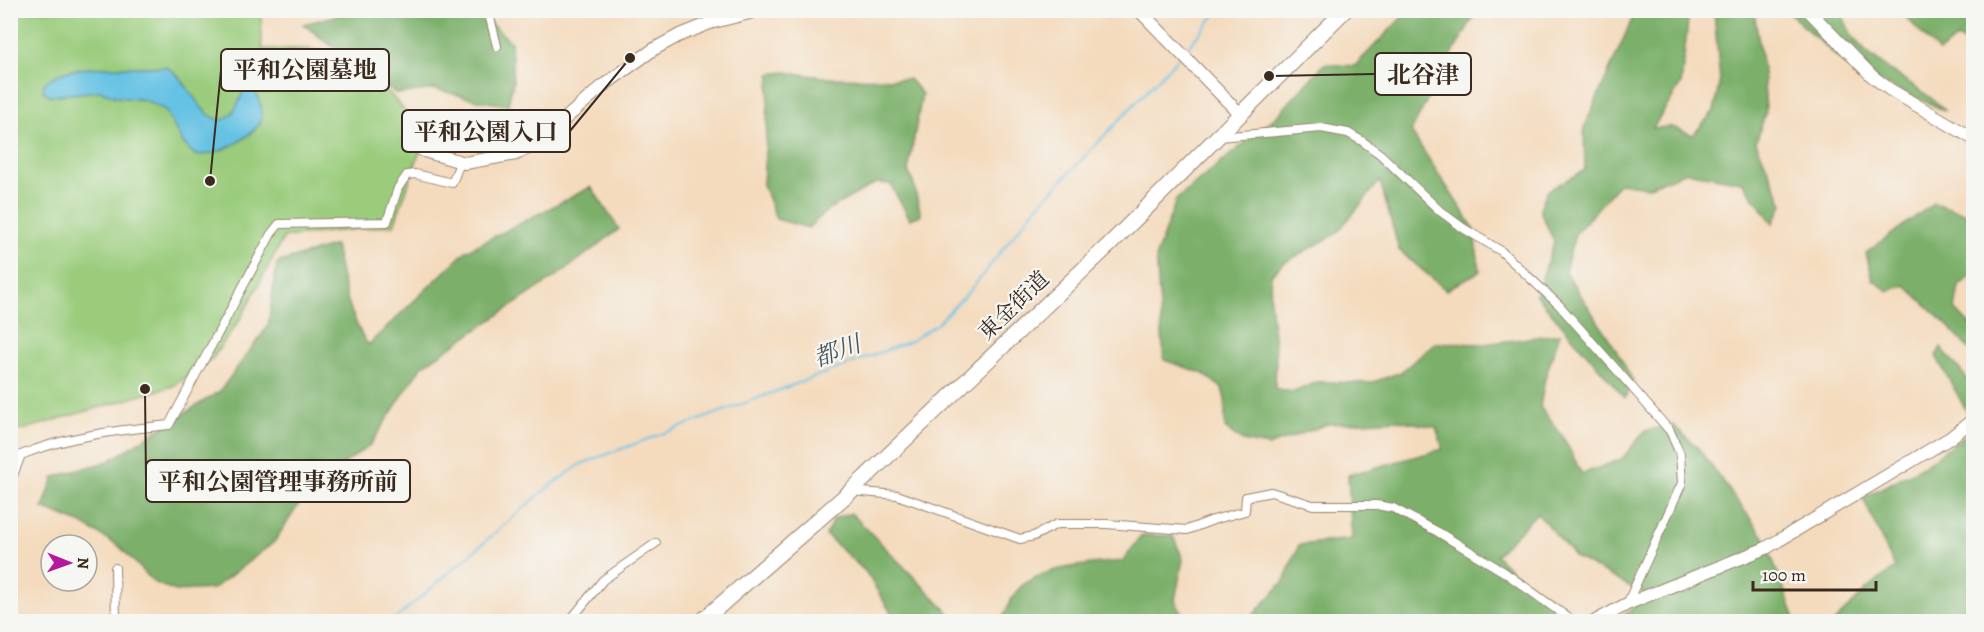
<svg xmlns="http://www.w3.org/2000/svg" width="1984" height="632" font-family="Alegreya,'Noto Serif JP',serif">
<style>
.green{fill:#9acc7b;stroke:#6a7b4c;stroke-width:1.5}
.forest{fill:#7bb06b;stroke:#5b6d44;stroke-width:1.5}
.water{fill:#66c2e4;stroke:#507681;stroke-width:1.5}
.lines{fill:none;stroke-linecap:round;stroke-linejoin:round}
.stream{stroke:#66c2e4;stroke-width:2}
.street-casing{stroke:#98826e;stroke-width:10}
.secondary-casing{stroke:#98826e;stroke-width:14}
.highway-casing{stroke:#98826e;stroke-width:17}
.street{stroke:#fff;stroke-width:8}
.secondary{stroke:#fff;stroke-width:12}
.highway{stroke:#fff;stroke-width:15}
.labels{text-anchor:middle;stroke-width:4.5;stroke-linejoin:round;paint-order:stroke}
.street-label{font-size:22px;fill:#3b2a1e;stroke:#f6f6f2}
.water-label{font-size:24px;font-style:italic;fill:#485859;stroke:#f6f6f2}
.leader{fill:none;stroke:#3b2a1e;stroke-width:2}
.callout-dot{fill:#3b2a1e;stroke:#f6f6f2;stroke-width:2}
.callout{fill:#f6f6f2;stroke:#3b2a1e;stroke-width:2}
.callout-label{font-size:24px;text-anchor:middle;font-weight:bold;fill:#3b2a1e}
</style>
<rect width="100%" height="100%" fill="#f6f6f2"/>
<filter id="ink" filterUnits="userSpaceOnUse"><feTurbulence type="fractalNoise" baseFrequency=".0167" numOctaves="2"/><feDisplacementMap in="SourceGraphic" scale="12" xChannelSelector="R" yChannelSelector="G"/><feConvolveMatrix kernelMatrix="1 2 1 2 8 2 1 2 1" color-interpolation-filters="sRGB"/></filter>
<filter id="wash" filterUnits="userSpaceOnUse"><feTurbulence type="fractalNoise" baseFrequency=".008" numOctaves="4" result="noise"/><feDisplacementMap in="SourceGraphic" scale="24" xChannelSelector="R" yChannelSelector="G"/><feGaussianBlur stdDeviation="1.35" result="paint"/><feColorMatrix in="noise" values="0 0 0 0 0 0 0 0 0 0 0 0 0 0 0 0 0 1.4 0 .05"/><feComposite in="paint" operator="in"/></filter>
<g filter="url(#wash)">
<rect width="100%" height="100%" fill="#f4dbbe"/>
<path class="green" d="M11,11H261L262,49C281,49 300,48 319,50C365,55 398,103 425,137L394,225L284,237L241,318L212,359L173,386L11,433Z"/>
<path class="forest" d="M354,11H477L511,42L513,82L508,105L486,102L434,89L397,94L376,80L303,24Z
M1408,11H1477L1435,84L1411,132L1473,227L1480,271L1446,290L1399,250L1380,181L1336,234L1282,264L1271,275L1270,302L1276,354L1275,389L1293,392L1317,382L1371,383L1401,372L1435,343L1485,344L1560,334L1545,378L1540,407L1563,437L1582,474L1622,459L1645,431L1673,425L1698,448L1764,537L1796,621H1613L1630,611L1644,592L1627,585L1575,557L1537,513L1496,555L1513,572L1586,621H1248L1284,581L1299,545L1352,539L1348,475L1443,449L1436,427L1398,420L1328,424L1268,446L1243,441L1225,428V399L1222,388L1202,373L1164,360L1156,256L1176,200L1278,115L1324,64L1355,66Z
M1633,11H1689L1681,84L1653,128L1672,127L1693,135L1714,111L1720,80L1714,11H1754L1763,69L1766,111L1756,142L1783,204L1773,223L1742,182L1687,172L1647,187L1620,183L1575,234L1565,271L1615,348L1633,381L1625,398L1536,295L1554,242L1540,210L1547,191L1585,170L1584,128L1634,15Z
M1787,11H1842C1852,61 1914,78 1946,111L1848,67Z
M1888,11H1973V46L1957,38L1939,52L1906,17Z
M785,72L830,78L909,79L922,94L908,171L913,182L921,215L910,219L890,184L876,183L829,209L808,228L776,219L763,185L770,74Z
M591,187L619,229L564,271L421,367L370,445L309,489L274,542L213,589L176,591L155,583L119,546L82,524L43,508L54,477L109,461L220,391L268,326L277,263L335,245C342,280 348,315 368,345L466,251Z
M1934,203L1967,214L1973,224V274L1959,286L1955,309L1973,328V354L1949,327L1905,285L1888,291L1873,280L1866,253Z
M1941,347L1972,385L1973,384V621L1834,622L1867,589L1895,568L1863,498L1923,466L1972,430L1967,412L1936,356Z
M851,513L957,621H899L890,611L866,572L826,535L833,519Z
M1142,535L1173,536L1183,559L1175,600L1186,621H1001C1006,612 1010,600 1016,592C1037,566 1093,564 1123,561Z"/>
<path class="water" d="M109,67H166C189,78 197,117 222,120C234,117 242,97 244,85L249,84C259,93 263,109 261,122C248,140 218,156 195,155L183,143L165,110L145,100L117,97L101,91L50,96L43,91L44,84C58,68 89,68 109,67Z"/>
<g class="lines">
<path class="stream" d="M1185,51L1219,10
M392,622L546,489L581,464L911,341L938,323L972,288L1033,211L1179,57"/>
</g>
</g>
<g filter="url(#ink)">
<g class="lines">
<defs>
<path id="street" d="M488,10L497,46
M1219,137L1321,128L1348,133L1362,141L1380,154L1440,211L1463,228L1501,251L1559,305L1616,369L1670,431L1680,454L1682,483L1627,604
M10,483L21,455C67,436 119,430 169,425L271,234L279,224L387,222L398,188L407,175L415,174L452,183L460,163
M851,491L897,495L1020,539L1034,536L1057,524H1106L1187,530L1213,520L1245,511L1246,497L1271,492L1313,505H1376L1393,508L1438,532L1504,572L1574,622
M115,568L116,622
M569,622L603,580L656,543"/>
<path id="secondary" d="M1139,10L1241,115
M1808,10L1872,76L1889,89L1974,139
M410,143L424,151L465,163L516,154L537,143L604,85L654,49L678,36L710,23L761,10
M1594,622L1627,604L1766,548L1950,438L1974,419"/>
<path id="highway" d="M701,622L851,491L1110,244L1345,10"/>
</defs>
<use href="#street" class="street-casing"/>
<use href="#secondary" class="secondary-casing"/>
<use href="#highway" class="highway-casing"/>
<use href="#street" class="street"/>
<use href="#secondary" class="secondary"/>
<use href="#highway" class="highway"/>
</g>
</g>
<g class="labels">
<g class="street-label">
<text transform="translate(1013 305) rotate(-44)" y="8">東金街道</text>
</g>
<g class="water-label">
<text transform="translate(837 351) rotate(-20)" y="8">都川</text>
</g>
</g>
<path class="leader" d="M210 181L221 70M1269 76L1375 74M630 58L570 131M145 389L146 481"/>
<g class="callout-dot">
<circle cx="210" cy="181" r="6"/>
<circle cx="1269" cy="76" r="6"/>
<circle cx="630" cy="58" r="6"/>
<circle cx="145" cy="389" r="6"/>
</g>
<g class="callout">
<rect x="221" y="49" width="168" height="42" rx="6"/>
<rect x="1375" y="53" width="96" height="42" rx="6"/>
<rect x="402" y="110" width="168" height="42" rx="6"/>
<rect x="146" y="460" width="264" height="42" rx="6"/>
</g>
<g class="callout-label">
<text x="305" y="78">平和公園墓地</text>
<text x="1423" y="83">北谷津</text>
<text x="486" y="140">平和公園入口</text>
<text x="278" y="490">平和公園管理事務所前</text>
</g>
<rect width="1984" height="632" fill="none" stroke="#f6f6f2" stroke-width="36"/>
<g transform="translate(69 563) rotate(91)"><circle r="28" fill="#f6f6f2" stroke="#aba49d" stroke-width="1.5"/>
<path d="M0-4.5L10 22L0 15L-10 22Z" fill="#b5179e"/>
<text y="-9" font-size="16" font-weight="bold" text-anchor="middle" fill="#3b2a1e">N</text>
</g>
<path d="M1753 581v9h123v-9" fill="none" stroke="#3b2a1e" stroke-width="3"/>
<text x="1762" y="581" font-size="18" fill="#3b2a1e" stroke="#f6f6f2" stroke-width="4.5" paint-order="stroke">100 m</text>
</svg>
